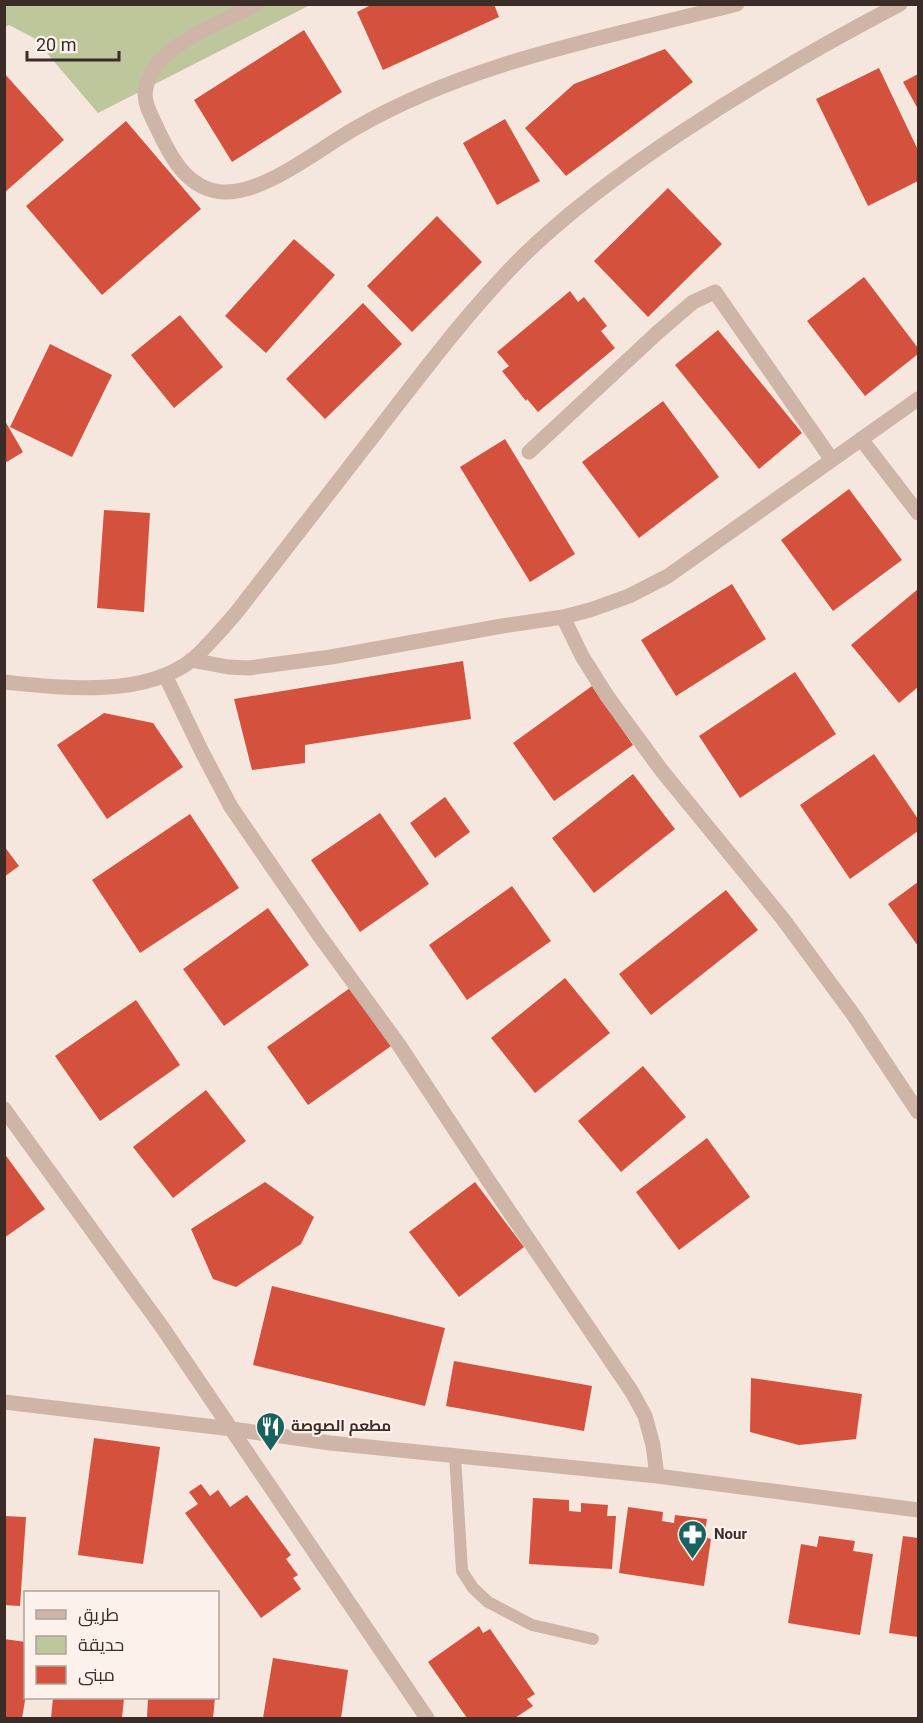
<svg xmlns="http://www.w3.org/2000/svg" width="923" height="1723" font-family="Roboto,Cairo,sans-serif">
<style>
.green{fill:#bdc79b}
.building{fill:#d4513d}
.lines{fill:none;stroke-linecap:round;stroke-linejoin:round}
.lane{stroke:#cfb5a7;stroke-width:12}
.street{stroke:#cfb5a7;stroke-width:15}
.labels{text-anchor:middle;stroke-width:4.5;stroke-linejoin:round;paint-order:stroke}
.poi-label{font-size:15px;font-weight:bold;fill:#3b2c28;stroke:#fcf2eb;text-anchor:start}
</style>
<rect width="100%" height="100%" fill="#f5e7dd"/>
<path class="green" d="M5,5H310L98,113L34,38L9,25L5,27Z"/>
<path class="building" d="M373,4H494L499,17L383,70L357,12Z
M304,30L342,92L232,162L194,100Z
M665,49L693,82L566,176L525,128L574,84Z
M879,68L918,150V181L868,206L816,99Z
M4,73L64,140L4,193Z
M918,74V109L903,82Z
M505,119L540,181L497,205L463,143Z
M126,121L201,209L102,295L26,206Z
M668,188L722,244L648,317L594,261Z
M437,216L482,262L412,332L367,286Z
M294,239L335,275L266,353L225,316Z
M864,277L918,348V354L865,396L807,321Z
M570,291L578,302L584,297L607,326L601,331L615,348L538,412L527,399L526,401L502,371L509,366L497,352Z
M363,303L402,344L325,419L286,379Z
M180,315L223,367L174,408L131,355Z
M718,330L802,433L759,469L675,365Z
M50,344L112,375L72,457L10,427Z
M663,401L719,477L639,538L582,462Z
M5,421L23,452L5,463Z
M505,439L575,554L530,582L460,467Z
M849,489L902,560L833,611L781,540Z
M104,510L150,513L144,612L97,608Z
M732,584L766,639L676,696L641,640Z
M918,589V687L899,703L851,645Z
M463,661L471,719L305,745V763L252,770L234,699Z
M795,672L836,734L740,798L699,736Z
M592,686L633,745L554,801L513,743Z
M104,713L153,723L183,767L107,819L57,745Z
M874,754L918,819V831L850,879L800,805Z
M633,774L675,829L594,893L552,838Z
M445,797L470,832L435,858L410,823Z
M380,813L429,884L360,932L311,860Z
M190,814L239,888L140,953L92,880Z
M4,846L19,866L4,877Z
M918,882V946L888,904Z
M512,886L551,941L467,1000L429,945Z
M726,890L758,930L651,1015L619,974Z
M268,908L309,965L224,1026L183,969Z
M565,978L610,1033L535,1093L491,1038Z
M350,988L391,1046L308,1105L267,1047Z
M136,1000L180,1065L100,1121L55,1056Z
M643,1066L686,1117L621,1172L578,1121Z
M206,1090L246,1141L173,1198L133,1147Z
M707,1138L750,1197L679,1250L636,1192Z
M4,1153L45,1209L4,1238Z
M265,1182L314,1217L301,1244L236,1287L213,1279L191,1229Z
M475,1182L524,1247L459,1297L409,1232Z
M272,1286L445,1328L425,1406L253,1365Z
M454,1361L592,1386L584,1431L446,1406Z
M751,1378L862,1394L856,1439L799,1445L750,1432Z
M94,1438L160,1447L143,1564L78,1555Z
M201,1484L210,1496L218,1490L230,1507L247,1495L291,1555L286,1559L298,1575L293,1578L301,1589L261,1618L185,1513L198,1504L189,1492Z
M533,1498L569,1500V1511L581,1512V1503L608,1505L607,1516H616L612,1569L529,1564Z
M628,1507L663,1512L662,1521L674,1523L675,1515L707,1519L704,1537L711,1539L704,1586L619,1573Z
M4,1516L26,1517L20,1606L4,1605Z
M819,1536L855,1541L853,1551L873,1554L860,1635L788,1623L801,1544L817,1547Z
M903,1536L918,1538V1637L889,1633Z
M479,1626L483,1633L490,1629L535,1694L527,1699L533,1706L515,1718H467L428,1662Z
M4,1639L26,1642V1695L22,1718H4Z
M273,1658L348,1670L341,1718H263Z
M53,1698H124L122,1718H51Z
M148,1698H215L213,1718H147Z"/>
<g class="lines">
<path class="lane" d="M455,1455L462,1571L473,1588L488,1602L532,1625L593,1639"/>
<path class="street" d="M257,4C229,19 180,37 160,61C152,70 146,82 145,94C145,106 152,117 157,128C171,158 188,191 225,192C265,193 319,149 354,129C470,61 609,37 737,4
M861,439L918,513
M529,452L657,333L693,302L715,292L832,460
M563,617L582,656L607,696L662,771L783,919L855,1017L918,1112
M191,660L228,667L249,668L270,665L331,657L502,626L563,617L590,610L629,596L668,576L918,399
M165,675L201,750L231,807L319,935L399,1045L488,1180L632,1392L645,1416L653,1445L657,1476
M4,682C62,688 143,698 192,660C208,646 222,629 236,613C281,555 326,497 371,439C420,376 467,312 523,256C571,209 626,169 682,132C753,85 825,43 900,4
M4,1109L162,1327L427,1718
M4,1402L232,1429L330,1443L657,1476L918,1510"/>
</g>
<defs>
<symbol id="restaurant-pin" viewBox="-11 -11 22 30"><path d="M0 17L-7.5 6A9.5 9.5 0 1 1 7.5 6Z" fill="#18625f" stroke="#fcf2eb"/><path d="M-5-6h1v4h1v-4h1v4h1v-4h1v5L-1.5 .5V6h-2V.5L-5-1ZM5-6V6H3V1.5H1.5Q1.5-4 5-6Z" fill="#fff"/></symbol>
<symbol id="pharmacy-pin" viewBox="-11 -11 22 30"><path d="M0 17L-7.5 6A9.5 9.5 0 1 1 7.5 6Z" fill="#18625f" stroke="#fcf2eb"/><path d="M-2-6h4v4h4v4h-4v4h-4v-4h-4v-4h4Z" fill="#fff"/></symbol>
</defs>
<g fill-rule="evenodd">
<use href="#restaurant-pin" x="254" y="1410" width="33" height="45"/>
<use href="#pharmacy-pin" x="676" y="1518" width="33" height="45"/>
</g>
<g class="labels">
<g class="poi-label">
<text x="291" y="1431">مطعم الصوصة</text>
<text x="714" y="1539">Nour</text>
</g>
</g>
<rect width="923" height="1723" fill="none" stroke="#3b2c28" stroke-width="12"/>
<rect x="24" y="1591" width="195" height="108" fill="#fcf2eb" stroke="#afa39d" stroke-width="1.5"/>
<rect x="36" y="1610" width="30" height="9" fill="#cfb5a7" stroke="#afa39d" stroke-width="1.5"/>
<text x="78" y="1621" font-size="18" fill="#3b2c28">طريق</text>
<rect x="36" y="1636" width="30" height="18" fill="#bdc79b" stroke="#afa39d" stroke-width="1.5"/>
<text x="78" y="1651" font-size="18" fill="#3b2c28">حديقة</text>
<rect x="36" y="1666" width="30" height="18" fill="#d4513d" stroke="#afa39d" stroke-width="1.5"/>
<text x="78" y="1681" font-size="18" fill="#3b2c28">مبنى</text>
<path d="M27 51v9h92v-9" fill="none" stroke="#3b2c28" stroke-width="3"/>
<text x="36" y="51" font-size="18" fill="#3b2c28" stroke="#fcf2eb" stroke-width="4.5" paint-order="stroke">20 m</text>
</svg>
